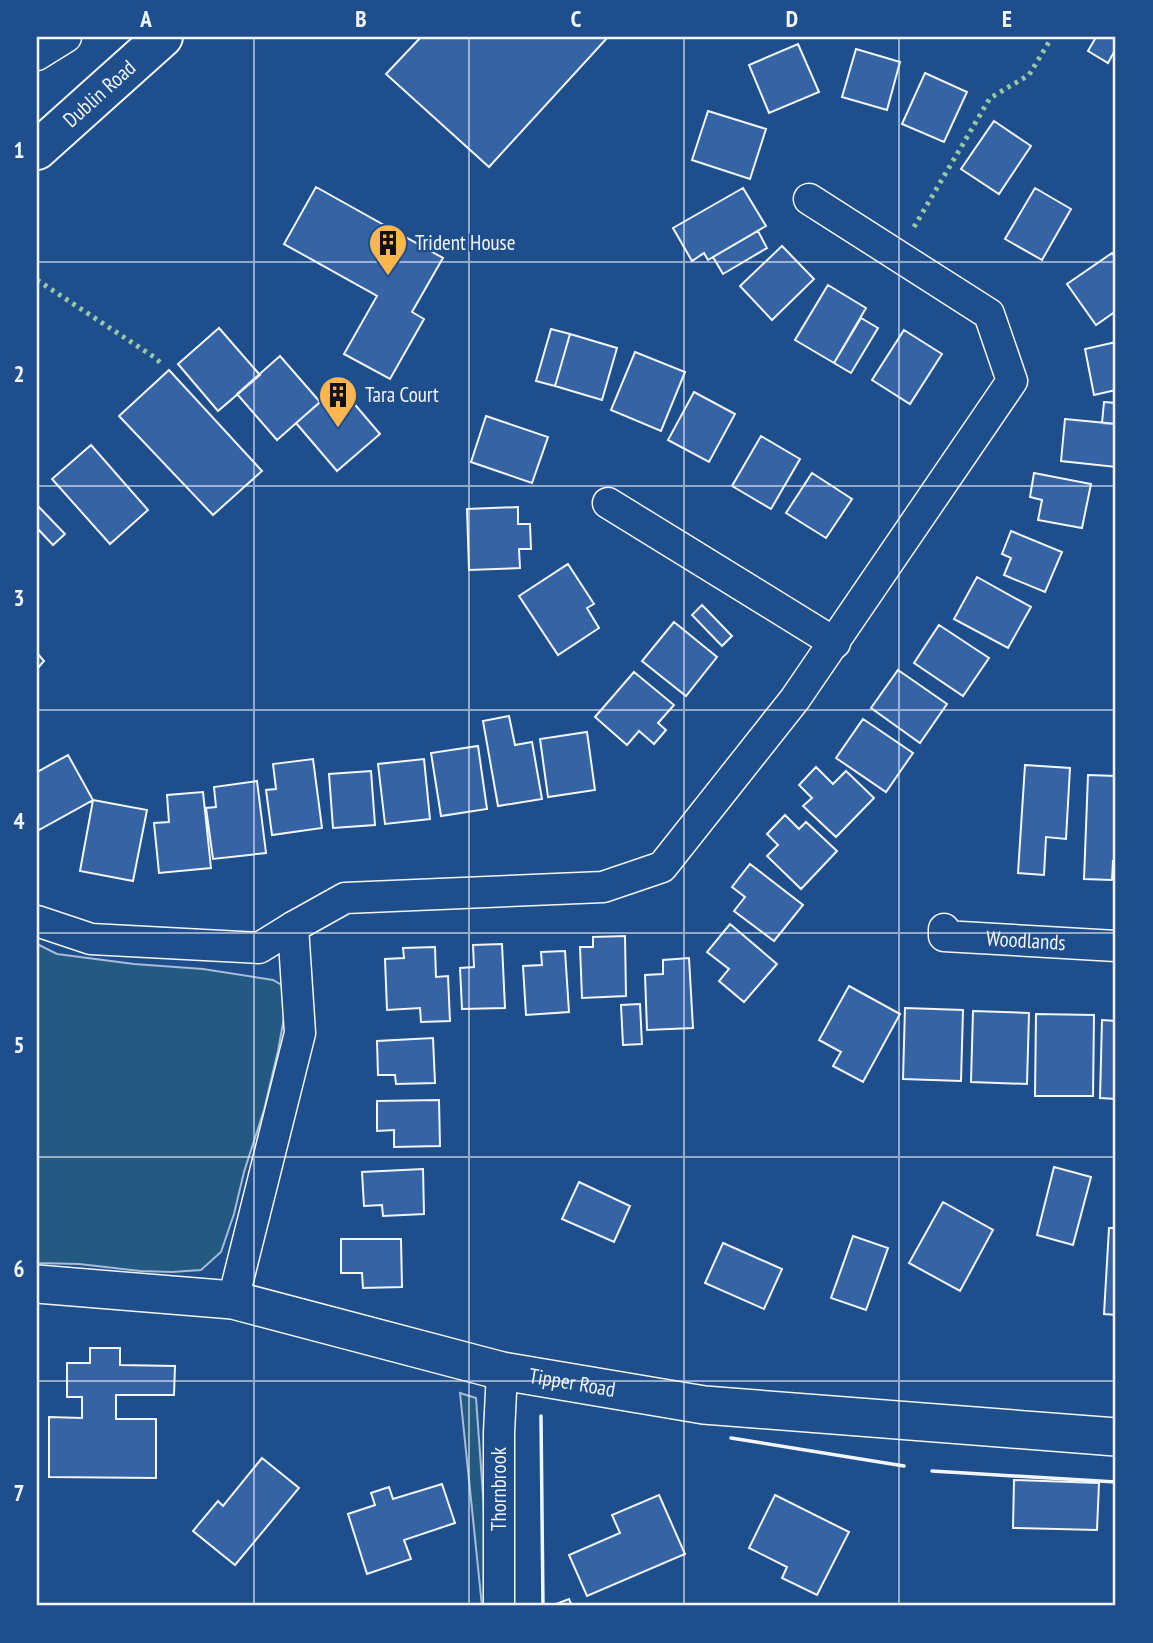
<svg xmlns="http://www.w3.org/2000/svg" width="1153" height="1643" font-family="'PT Sans Narrow',sans-serif">
<style>
.green{fill:#245a82;stroke:#a8bbd7;stroke-width:2}
.building{fill:#3563a3;stroke:#f2f6ff;stroke-width:2}
.lines{fill:none;stroke-linecap:round;stroke-linejoin:round}
.minor-casing{stroke:#f2f6ff;stroke-width:33}
.tertiary-casing{stroke:#f2f6ff;stroke-width:40}
.secondary-casing{stroke:#f2f6ff;stroke-width:42}
.minor{stroke:#1f4e8c;stroke-width:30}
.tertiary{stroke:#1f4e8c;stroke-width:37}
.secondary{stroke:#1f4e8c;stroke-width:38}
.hedge{stroke:#97c8a6;stroke-width:5;stroke-dasharray:3.5 5;stroke-linecap:butt}
.wall{stroke:#f2f6ff;stroke-width:3.5}
.grid{fill:none;stroke:#f2f6ff;stroke-width:2;stroke-opacity:0.55}
.labels{text-anchor:middle;stroke-width:5;stroke-linejoin:round;paint-order:stroke}
.street-label{font-size:21px;fill:#f2f6ff;stroke:#1f4e8c}
.poi-label{font-size:21px;fill:#f2f6ff;stroke:#1f4e8c;text-anchor:start}
.neatline{fill:none;stroke:#f2f6ff;stroke-width:2.5}
.grid-label{font-size:23px;text-anchor:middle;font-weight:bold;fill:#f2f6ff}
</style>
<rect width="100%" height="100%" fill="#1f4e8c"/>
<path class="green" d="M37,944L57,954L134,964L203,969L273,980L285,987V1012L278,1051L264,1110L244,1172L234,1214L221,1252L201,1270L172,1272L140,1271L79,1264L37,1263Z
M460,1393L476,1398L491,1606H482Z"/>
<path class="building" d="M421,37H608L489,167L386,74Z
M1091,37H1116V53L1114,52L1108,63L1088,51L1095,39Z
M798,44L819,92L769,113L749,65Z
M856,49L900,62L887,110L842,97Z
M925,73L967,92L944,142L902,124Z
M708,111L766,129L750,179L692,160Z
M994,121L1031,146L999,194L961,169Z
M316,187L443,258L412,312L424,319L390,379L344,354L377,296L284,244Z
M743,188L766,226L708,260L704,253L692,261L673,228Z
M1035,188L1071,209L1042,260L1005,239Z
M758,231L767,248L723,274L713,257Z
M782,246L814,279L772,320L740,286Z
M1112,253L1116,258V311L1096,325L1067,284Z
M828,285L866,308L834,363L795,340Z
M861,318L878,328L851,373L834,363Z
M219,328L260,375L218,411L178,364Z
M551,329L570,334L555,386L536,381Z
M904,330L942,354L910,404L872,380Z
M570,334L617,348L602,400L555,386Z
M1116,342V390L1094,395L1085,349Z
M635,352L685,372L661,431L611,410Z
M280,356L320,402L277,440L237,394Z
M169,370L262,471L213,515L119,416Z
M339,386L380,434L337,471L296,423Z
M694,392L735,414L709,462L668,440Z
M1104,402L1116,403V424L1102,423Z
M486,416L548,437L532,483L471,462Z
M1065,419L1116,424V467L1061,461Z
M761,436L800,459L771,509L732,486Z
M91,445L148,510L110,544L52,479Z
M812,473L852,499L826,538L786,513Z
M1034,473L1091,484L1082,528L1038,520L1042,500L1030,497Z
M37,505L65,534L53,545L37,528Z
M518,507V524H530L531,549H519L520,568L469,570L467,509Z
M1011,531L1062,552L1045,592L1004,575L1011,558L1002,554Z
M568,564L594,604L587,608L599,628L558,655L519,596Z
M977,577L1031,607L1008,648L954,619Z
M702,605L732,636L722,646L692,615Z
M674,622L717,657L686,696L642,661Z
M939,625L989,658L963,696L914,663Z
M37,653L44,661L37,669Z
M898,670L947,704L920,743L871,708Z
M634,672L674,705L658,723L666,730L654,744L639,731L627,745L595,717Z
M509,716L515,745L532,742L542,799L498,806L483,721Z
M863,719L913,753L886,792L836,758Z
M587,732L595,790L548,797L540,739Z
M478,746L487,809L441,816L431,753Z
M68,755L93,800L37,831V772Z
M313,759L322,828L272,835L266,790L276,789L273,764Z
M424,759L430,819L385,824L378,764Z
M1025,765L1070,768L1066,839L1046,837L1044,875L1018,873Z
M816,767L833,784L846,771L874,798L836,837L803,806L812,798L799,785Z
M371,771L375,825L333,828L329,774Z
M1088,775L1116,776V861H1113L1112,880L1084,879Z
M257,781L266,853L213,859L206,808L216,807L214,787Z
M203,792L211,868L159,873L154,823L169,822L167,795Z
M93,800L147,810L133,881L80,871Z
M785,815L799,829L806,822L837,851L801,889L767,856L778,845L767,834Z
M750,864L803,905L774,941L734,911L745,897L732,887Z
M730,924L777,964L744,1002L719,981L729,969L707,952Z
M625,936L626,996L582,998L580,947H593V937Z
M502,944L505,1008L462,1009L460,968L474,967L473,945Z
M435,947L436,977L448,976L450,1021L421,1022L420,1008L387,1010L385,959L404,958L403,948Z
M565,951L569,1012L526,1015L523,966L542,965L541,952Z
M689,958L693,1028L647,1030L645,975L663,974V960Z
M849,986L900,1014L863,1082L833,1066L841,1052L819,1040Z
M640,1004L642,1044L623,1045L621,1005Z
M905,1008L963,1010L961,1081L903,1079Z
M973,1011L1029,1013L1027,1084L971,1082Z
M1036,1014L1094,1015L1093,1096H1035Z
M1102,1020L1116,1021V1099L1100,1098Z
M433,1038L435,1083L396,1084L395,1075H378L377,1041Z
M439,1100L440,1146L394,1147V1130L377,1131V1101Z
M1054,1167L1091,1177L1073,1245L1037,1235Z
M423,1169L424,1214L383,1216L382,1205L364,1206L362,1172Z
M579,1182L630,1206L614,1242L562,1219Z
M943,1202L993,1230L960,1291L909,1263Z
M1109,1228H1116V1315L1104,1314Z
M853,1236L888,1248L866,1310L831,1298Z
M341,1239H401L402,1287L363,1288L362,1273H341Z
M723,1243L782,1269L764,1309L705,1283Z
M90,1348H120V1365L175,1366L174,1395H116V1419H156V1478L49,1477V1417L82,1418V1397H67V1363H90Z
M262,1458L299,1488L235,1565L193,1531L218,1501L223,1506Z
M1014,1480L1099,1483L1097,1530L1013,1528Z
M442,1484L455,1523L404,1540L411,1559L367,1574L348,1514L375,1505L371,1493L389,1487L393,1499Z
M659,1495L685,1554L587,1596L569,1555L620,1533L612,1515Z
M775,1495L849,1532L817,1595L782,1578L787,1567L749,1548Z
M569,1599L572,1606H551Z"/>
<g class="lines">
<defs>
<g id="minor">
<path d="M37,55L66,37"/>
<path d="M608,503L835,643"/>
<path d="M37,921L91,939L259,948L293,927"/>
<path id="s1" d="M944,929V936L1116,946"/>
<path d="M233,1300L300,1033L293,927L345,898L603,887L662,867L795,699L1012,381L989,314L809,199"/>
<path d="M499,1606V1433L502,1371"/>
</g>
<g id="tertiary">
<path id="s2" d="M37,1284L233,1300L502,1371L704,1405L1116,1437"/>
</g>
<g id="secondary">
<path id="s3" d="M37,150L163,37"/>
</g>
</defs>
<use href="#minor" class="minor-casing"/>
<use href="#tertiary" class="tertiary-casing"/>
<use href="#secondary" class="secondary-casing"/>
<use href="#minor" class="minor"/>
<use href="#tertiary" class="tertiary"/>
<use href="#secondary" class="secondary"/>
<path class="hedge" d="M914,227L990,98L1029,75L1052,37
M37,280L154,357L163,365"/>
<path class="wall" d="M541,1416L543,1606
M731,1438L904,1466
M932,1471L1116,1482"/>
</g>
<path class="grid" d="M254,37V1606M469,37V1606M684,37V1606M899,37V1606M37,262H1116M37,486H1116M37,710H1116M37,933H1116M37,1157H1116M37,1381H1116"/>
<defs>
<symbol id="building-pin" viewBox="-11 -11 22 30"><path d="M0 17L-7.5 6A9.5 9.5 0 1 1 7.5 6Z" fill="#ffb74d" stroke="#1f4e8c"/><path d="M-4-6H4V6H1V3H-1V6H-4ZM-2.5-4.3h1.7v1.8h-1.7ZM.8-4.3h1.7v1.8H.8ZM-2.5-1h1.7V.8h-1.7ZM.8-1h1.7V.8H.8Z" fill="#111"/></symbol>
</defs>
<g fill-rule="evenodd">
<use href="#building-pin" x="366" y="221" width="44" height="60"/>
<use href="#building-pin" x="316" y="373" width="44" height="60"/>
</g>
<g class="labels">
<g class="street-label">
<text dy="7" stroke="none"><textPath href="#s3" startOffset="84">Dublin Road</textPath></text>
<text dy="7" stroke="none"><textPath href="#s1" startOffset="89">Woodlands</textPath></text>
<text dy="7" stroke="none"><textPath href="#s2" startOffset="546">Tipper Road</textPath></text>
<text transform="translate(499 1489) rotate(-90)" y="7">Thornbrook</text>
</g>
<g class="poi-label">
<text x="415" y="250">Trident House</text>
<text x="365" y="402">Tara Court</text>
</g>
</g>
<rect width="1153" height="1643" fill="none" stroke="#1f4e8c" stroke-width="77"/>
<rect x="38" y="38" width="1076" height="1566" class="neatline"/>
<g class="grid-label">
<text x="146" y="27">A</text>
<text x="361" y="27">B</text>
<text x="576" y="27">C</text>
<text x="792" y="27">D</text>
<text x="1007" y="27">E</text>
<text x="19" y="158">1</text>
<text x="19" y="382">2</text>
<text x="19" y="606">3</text>
<text x="19" y="829">4</text>
<text x="19" y="1053">5</text>
<text x="19" y="1277">6</text>
<text x="19" y="1501">7</text>
</g>
</svg>
